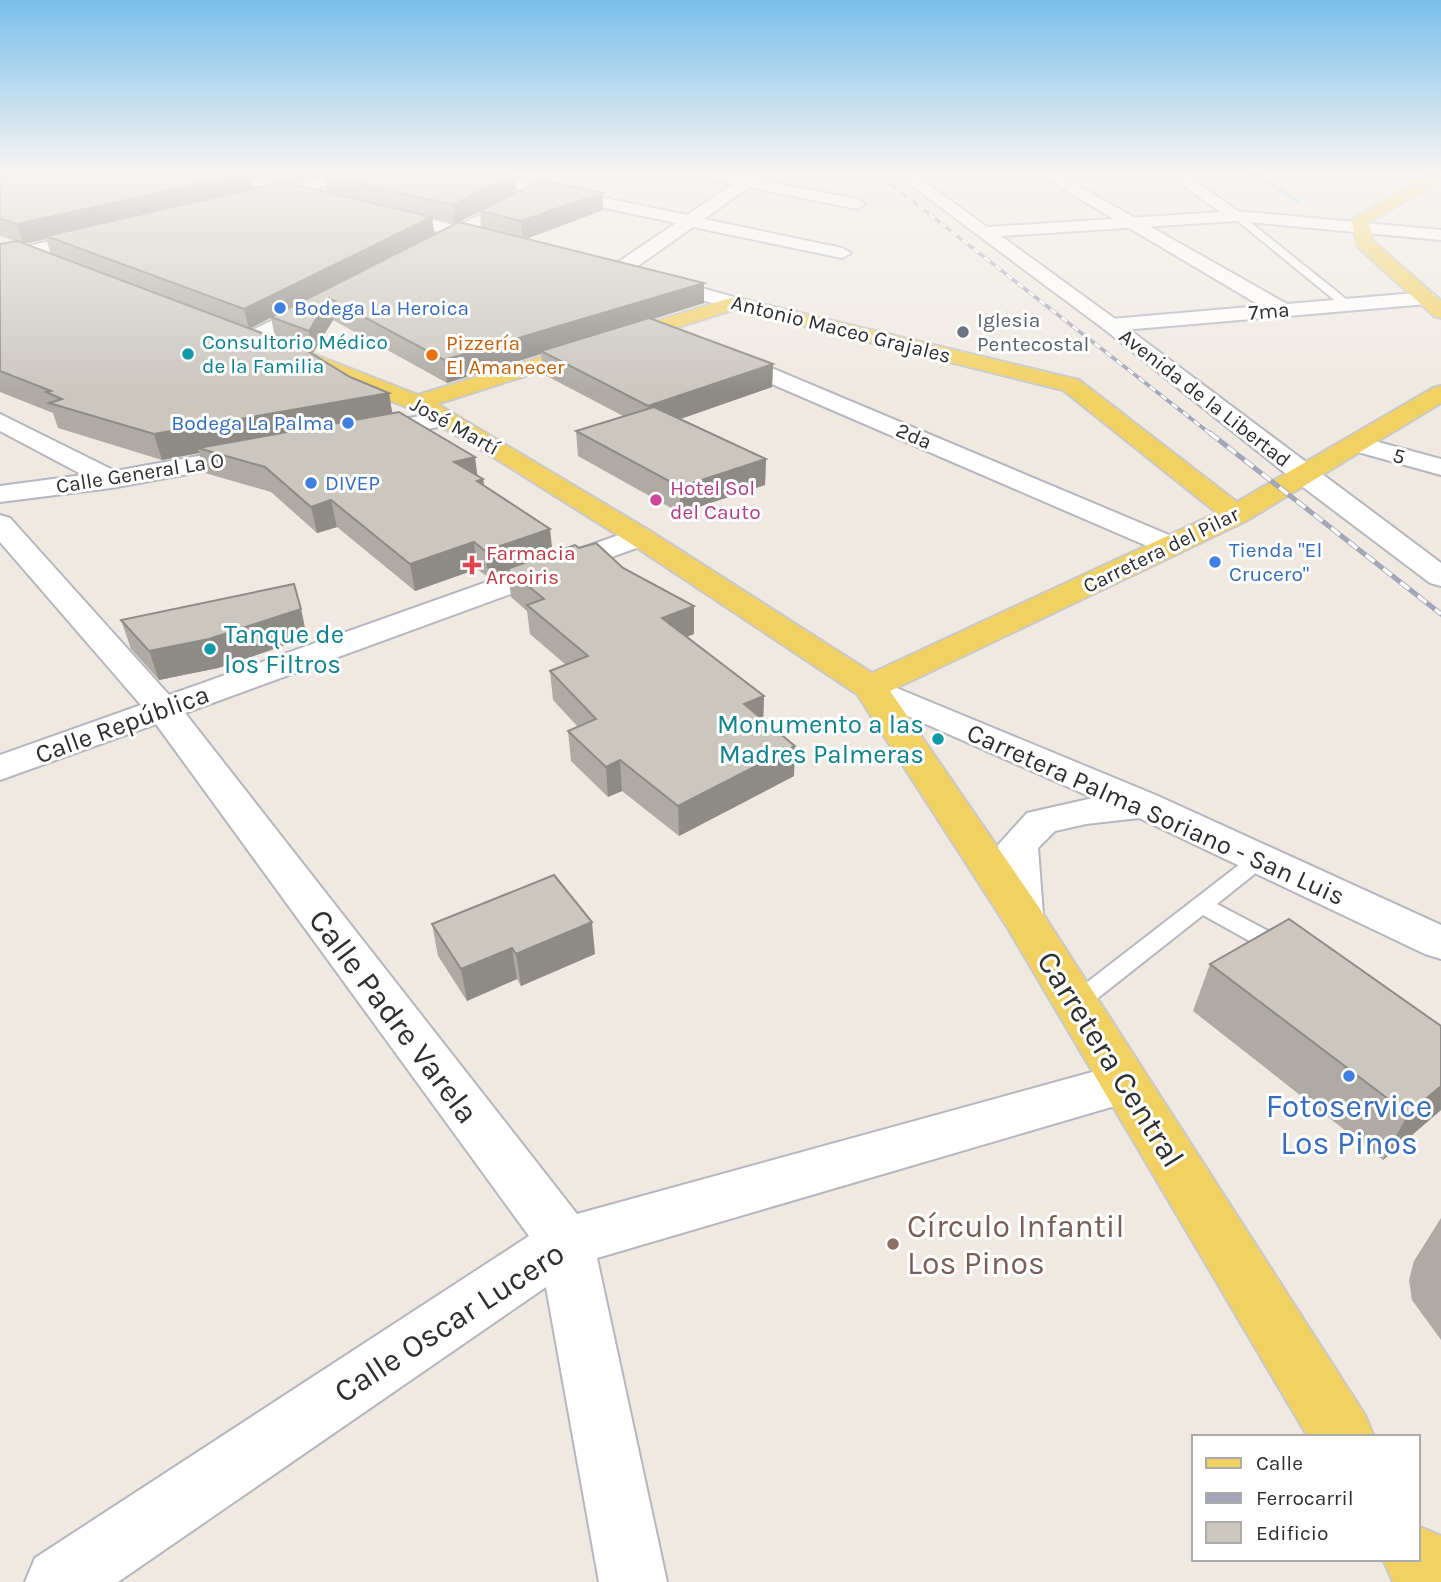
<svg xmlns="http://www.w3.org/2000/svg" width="1441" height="1582" font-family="Karla,sans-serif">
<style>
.green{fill:#b6e59e}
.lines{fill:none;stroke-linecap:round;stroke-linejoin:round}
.stream{fill:#75cff0;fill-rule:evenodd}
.lane-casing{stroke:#b4b7c1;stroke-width:4}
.street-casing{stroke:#b4b7c1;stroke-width:4}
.secondary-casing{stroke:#b4b7c1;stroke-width:4}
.primary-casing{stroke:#c9c9c9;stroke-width:4}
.lane{fill:#fff;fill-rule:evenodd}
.street{fill:#fff;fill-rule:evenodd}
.secondary{fill:#fff;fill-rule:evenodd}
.primary{fill:#f2d163;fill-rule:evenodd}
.rail-far1-casing{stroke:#a3a6b8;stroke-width:3.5}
.rail-casing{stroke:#a3a6b8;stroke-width:5}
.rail-far1{stroke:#fff;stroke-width:2.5;stroke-dasharray:7;stroke-linecap:butt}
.rail{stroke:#fff;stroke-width:3.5;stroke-dasharray:11;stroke-linecap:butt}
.wall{fill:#afaba4;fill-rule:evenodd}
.shaded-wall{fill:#8e8b86}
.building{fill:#cbc7bf;stroke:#8e8b86;stroke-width:2}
.shop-dot{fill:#3f7fe0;stroke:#fff;stroke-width:2.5}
.worship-dot{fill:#6b7280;stroke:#fff;stroke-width:2.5}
.culture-dot{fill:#0f9aa8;stroke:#fff;stroke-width:2.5}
.food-dot{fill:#e8710a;stroke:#fff;stroke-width:2.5}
.hotel-dot{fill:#d1479c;stroke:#fff;stroke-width:2.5}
.health-dot{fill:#e0444e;stroke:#fff;stroke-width:2.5}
.education-dot{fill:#8d6e63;stroke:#fff;stroke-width:2.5}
.labels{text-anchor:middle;stroke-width:6;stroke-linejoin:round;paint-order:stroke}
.far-shop-label{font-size:21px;fill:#366cbe;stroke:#fff;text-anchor:start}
.far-street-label{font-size:21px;fill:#2e2e2e;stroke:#fff}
.far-worship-label{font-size:21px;fill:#5b616d;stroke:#fff;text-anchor:start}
.far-culture-label{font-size:21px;fill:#0d838f;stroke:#fff;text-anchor:start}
.far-food-label{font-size:21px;fill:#c56008;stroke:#fff;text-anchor:start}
.far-hotel-label{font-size:21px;fill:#b23c85;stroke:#fff;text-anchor:start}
.far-health-label{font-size:21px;fill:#be3a42;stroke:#fff;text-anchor:start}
.culture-label{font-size:26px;fill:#0d838f;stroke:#fff;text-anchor:start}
.street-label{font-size:26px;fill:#2e2e2e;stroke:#fff}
.near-street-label{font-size:32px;fill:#2e2e2e;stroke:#fff}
.near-shop-label{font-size:32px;fill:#366cbe;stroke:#fff}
.near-education-label{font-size:32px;fill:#785e54;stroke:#fff;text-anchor:start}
</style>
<rect width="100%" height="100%" fill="#efe9e1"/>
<path class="green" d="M238,171H357L297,185Z"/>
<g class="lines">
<path class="stream" d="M1246,171H1253L1302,202L1297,203Z"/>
<defs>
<path id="lane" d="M1234,214H1240L1351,303V307H1343L1234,218Z
M1260,852L1267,854L1270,859L1267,864L1217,904L1289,942L1292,948L1289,954L1281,956L1273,954L1203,915L1084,1009L1076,1012L1068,1009L1064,1003L1068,997L1253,854Z"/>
<path id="street" d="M352,171H379L376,174L254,204L246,199L248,196Z
M445,171H474L687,215L733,184L685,174L682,171H713L743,177L752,171H770L759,180L857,199L865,204L857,209L749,187L704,219L842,248L851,253L842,258L693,227L625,275H611L608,271L611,267L676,223L453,176Z
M1033,171H1052L1287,304L1427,292L1434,294L1437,298L1434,302L1427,304L1111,331L1104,329L1100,325L1104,321L1111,319L1261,306Z
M1163,171H1181L1245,216L1243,220H1231Z
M526,191L532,193L534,196L532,199L431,254H419L416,250L419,246Z
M100,230L106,231L109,235L106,239L0,264V252Z
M318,298L325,300L328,304L325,308L260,344H244L241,339L244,334Z
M724,348L1181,540L1186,546L1181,552L1171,555L1161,552L716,360L713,355L716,350Z
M444,412L453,414L456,419L453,424L368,441L359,438L355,433L359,428L368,425Z
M0,414L115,471L254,446L263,449L267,454L263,459L254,462L111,488L0,502V486L83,475L0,431Z
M1356,436L1441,459V475L1347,449L1343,444L1347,439Z
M0,515L10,518L169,695L630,531L640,528L650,531L654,537L650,543L185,713L577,1214L1125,1063L1142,1069L1150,1083L1142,1097L1125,1103L597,1258L667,1582H599L546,1287L118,1582H25L35,1558L529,1236L156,724L0,780V755L141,705L0,542Z"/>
<path id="secondary" d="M196,171H223L327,195L329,198L321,203L199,174Z
M892,171H910L987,227L1237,211L1441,230V240L1237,221L1001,236L1118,321L1441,563V586L1430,583L1295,481L1104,329Z
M383,208L504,237L507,241L498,246L377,217L375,213L377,209Z
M655,275L741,299L744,303L741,307L734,309L648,285L645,281L648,277Z
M870,677L1158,796L1441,925V959L1425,954L1139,818L1086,824L1055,831L1038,848L1043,914L1036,925L1021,929L1006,925L999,914L998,845L1027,813L1093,798L858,694L853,687L858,680Z"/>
<path id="primary" d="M1435,171H1441V180L1369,222L1373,241L1441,301V318L1434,316L1358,247L1351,220Z
M734,297L1079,380L1237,502L1433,388L1441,386V403L1246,521L890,691L1036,903L1365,1415L1374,1437H1308L1006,925L857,694L630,543L487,453L409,408L292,362L289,357L292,352H308L418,395ZM735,309L1063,390L1217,513L872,673L650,531L437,404Z
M1418,1526L1441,1536V1582H1393L1383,1559H1418Z"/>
</defs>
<use href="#lane" class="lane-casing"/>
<use href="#street" class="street-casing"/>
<use href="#secondary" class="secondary-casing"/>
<use href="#primary" class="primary-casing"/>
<use href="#lane" class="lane"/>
<use href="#street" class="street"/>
<use href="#secondary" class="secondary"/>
<use href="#primary" class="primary"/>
<defs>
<path id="rail-far1" d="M874,171L1212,435"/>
<path id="rail" d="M1210,433L1441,614"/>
</defs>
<use href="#rail-far1" class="rail-far1-casing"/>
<use href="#rail" class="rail-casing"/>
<use href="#rail-far1" class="rail-far1"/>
<use href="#rail" class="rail"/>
</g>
<path class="wall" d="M0,171L250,173L254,189L327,192L324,176L515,175L517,192L455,224L432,218L434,234L481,228L480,211L602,193L603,210L526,239L704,303L653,319L773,364L772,387L680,419L766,459L765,485L680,513L578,456L576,431L623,416L543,374L541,354L447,383L333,320L313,353L308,351L350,377L389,393L392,413L483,479L484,485L552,553L694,634L687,637L764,696L763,720L794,776L679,836L622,791L608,797L571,761L568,731L578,727L553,700L550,671L566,665L530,634L527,611L511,597L508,572L489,578L477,569L415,591L337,527L317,533L271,492L205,473L199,453L162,460L58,428L53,413L0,392V244L15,241L0,236ZM46,239L51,254L24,244ZM271,317L275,338L250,328Z
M301,609L307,638L218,668L159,680L131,649L121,620Z
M432,924L595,954L521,986L517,979L467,1001L438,956Z
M1210,964L1441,1026V1110L1383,1160L1193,1011Z
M1441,1218V1340L1412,1300L1409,1280L1414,1261Z"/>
<path class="shaded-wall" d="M0,171H48L0,180Z
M250,173L254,191L46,236V239L23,244L17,224Z
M515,175L517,192L455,224L453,205Z
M602,193L603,210L523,240L521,221Z
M432,217L434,234L249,329L244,309Z
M704,283V303L545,353L541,351V354L447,383L444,360Z
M329,298L333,320L313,353L309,331Z
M773,364L772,387L649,430L648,406Z
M389,393L393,418L198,448L199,453L162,460L154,434Z
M475,457L478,480L483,479L487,504L454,462Z
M766,459L765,485L680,513V487Z
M331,500L337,527L317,533L311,507Z
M550,529L553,556L507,569L508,572L489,578L485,551Z
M474,542L477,569L415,591L410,564Z
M694,606V634L663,646L662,618Z
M301,609L307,638L218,668L159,680L149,651Z
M764,696L763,725L744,704Z
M795,746L794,776L679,836L678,806Z
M620,760L622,791L608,797L606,767Z
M592,922L595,954L521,986L516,954Z
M512,948L517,979L467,1001L461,969Z
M1441,1086V1110L1383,1160L1408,1114Z"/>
<path class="building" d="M25,171H242L250,173L17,224L0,219V176Z
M344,171H494L515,175L453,205L324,176Z
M541,180L602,193L521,221L480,211Z
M283,182L432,217L244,309L46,236Z
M459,222L704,283L444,360L329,298L309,331L271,317Z
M17,241L304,349L350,377L389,393L154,434L49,403L62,399L46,392L51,391L0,371V244Z
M649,318L773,364L648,406L541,351Z
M654,407L766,459L680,487L576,431Z
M399,412L475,457L454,462L483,479L477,481L550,529L485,551L474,542L410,564L331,500L311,507L265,467L198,448Z
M596,543L623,568L694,606L662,618L764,696L744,704L795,746L678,806L620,760L606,767L568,731L596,719L550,671L588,656L527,605L544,599L507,569L575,545L579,548Z
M294,584L301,609L209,639L149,651L121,620Z
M554,875L592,922L516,954L512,948L461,969L432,924Z
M1289,919L1441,1026V1086L1408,1114L1210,964Z"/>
<linearGradient id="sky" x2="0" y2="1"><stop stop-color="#7abfeb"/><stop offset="0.44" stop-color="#f8f5f2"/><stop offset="1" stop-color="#f8f5f2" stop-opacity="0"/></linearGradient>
<rect width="1441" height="392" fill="url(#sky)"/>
<g class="shop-dot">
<circle cx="280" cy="308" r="7"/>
<circle cx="348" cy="423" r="7"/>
<circle cx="311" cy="483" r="7"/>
<circle cx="1215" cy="562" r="7"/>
<circle cx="1349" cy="1076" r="7"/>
</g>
<circle class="worship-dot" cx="963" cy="332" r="7"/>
<g class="culture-dot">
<circle cx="188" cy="354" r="7"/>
<circle cx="210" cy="649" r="7"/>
<circle cx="938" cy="739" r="7"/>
</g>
<circle class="food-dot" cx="432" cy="355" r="7"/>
<circle class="hotel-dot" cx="656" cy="500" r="7"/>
<path class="health-dot" d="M468.5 554.5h7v7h7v7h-7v7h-7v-7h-7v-7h7z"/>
<circle class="education-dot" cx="893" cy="1244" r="7"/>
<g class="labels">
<g class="far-shop-label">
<text x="294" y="315">Bodega La Heroica</text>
<text x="334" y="430" text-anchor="end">Bodega La Palma</text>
<text x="325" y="490">DIVEP</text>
<text x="1229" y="557">Tienda "El<tspan x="1229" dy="24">Crucero"</tspan></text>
</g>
<g class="far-street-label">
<text transform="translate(1269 311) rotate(-5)" y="7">7ma</text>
<text transform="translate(841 329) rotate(14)" y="7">Antonio Maceo Grajales</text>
<text transform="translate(1205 398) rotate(38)" y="7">Avenida de la Libertad</text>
<text transform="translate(455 426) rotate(29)" y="7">José Martí</text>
<text transform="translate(914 436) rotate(23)" y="7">2da</text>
<text transform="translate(1399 456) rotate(15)" y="7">5</text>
<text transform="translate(140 473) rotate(-9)" y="7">Calle General La O</text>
<text transform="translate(1161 550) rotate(-26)" y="7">Carretera del Pilar</text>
</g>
<g class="far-worship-label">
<text x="977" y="327">Iglesia<tspan x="977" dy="24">Pentecostal</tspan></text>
</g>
<g class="far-culture-label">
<text x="202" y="349">Consultorio Médico<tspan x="202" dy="24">de la Familia</tspan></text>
</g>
<g class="far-food-label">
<text x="446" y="350">Pizzería<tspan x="446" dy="24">El Amanecer</tspan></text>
</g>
<g class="far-hotel-label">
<text x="670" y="495">Hotel Sol<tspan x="670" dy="24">del Cauto</tspan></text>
</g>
<g class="far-health-label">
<text x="486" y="560">Farmacia<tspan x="486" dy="24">Arcoiris</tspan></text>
</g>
<g class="culture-label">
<text x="224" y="643">Tanque de<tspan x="224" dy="30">los Filtros</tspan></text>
<text x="924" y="733" text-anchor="end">Monumento a las<tspan x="924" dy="30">Madres Palmeras</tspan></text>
</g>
<g class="street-label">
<text transform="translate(122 724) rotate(-20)" y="9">Calle República</text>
<text transform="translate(1156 814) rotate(24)" y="9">Carretera Palma Soriano - San Luis</text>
</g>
<g class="near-street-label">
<text transform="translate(394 1016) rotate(53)" y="11">Calle Padre Varela</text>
<text transform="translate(1111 1059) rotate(58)" y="11">Carretera Central</text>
<text transform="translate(449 1322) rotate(-33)" y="11">Calle Oscar Lucero</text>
</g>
<g class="near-shop-label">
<text x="1349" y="1117">Fotoservice<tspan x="1349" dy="37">Los Pinos</tspan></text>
</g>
<g class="near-education-label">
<text x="907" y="1237">Círculo Infantil<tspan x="907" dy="37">Los Pinos</tspan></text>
</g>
</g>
<rect x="1192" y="1435" width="228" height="126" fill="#ffffff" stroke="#ababab" stroke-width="2"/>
<rect x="1206" y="1458" width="35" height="10" fill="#f2d163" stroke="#ababab" stroke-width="2"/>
<text x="1256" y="1470" font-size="21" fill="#2e2e2e">Calle</text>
<rect x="1206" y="1493" width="35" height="10" fill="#a3a6b8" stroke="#ababab" stroke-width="2"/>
<text x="1256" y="1505" font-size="21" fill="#2e2e2e">Ferrocarril</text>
<rect x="1206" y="1522" width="35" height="21" fill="#cbc7bf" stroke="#ababab" stroke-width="2"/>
<text x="1256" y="1540" font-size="21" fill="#2e2e2e">Edificio</text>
</svg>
